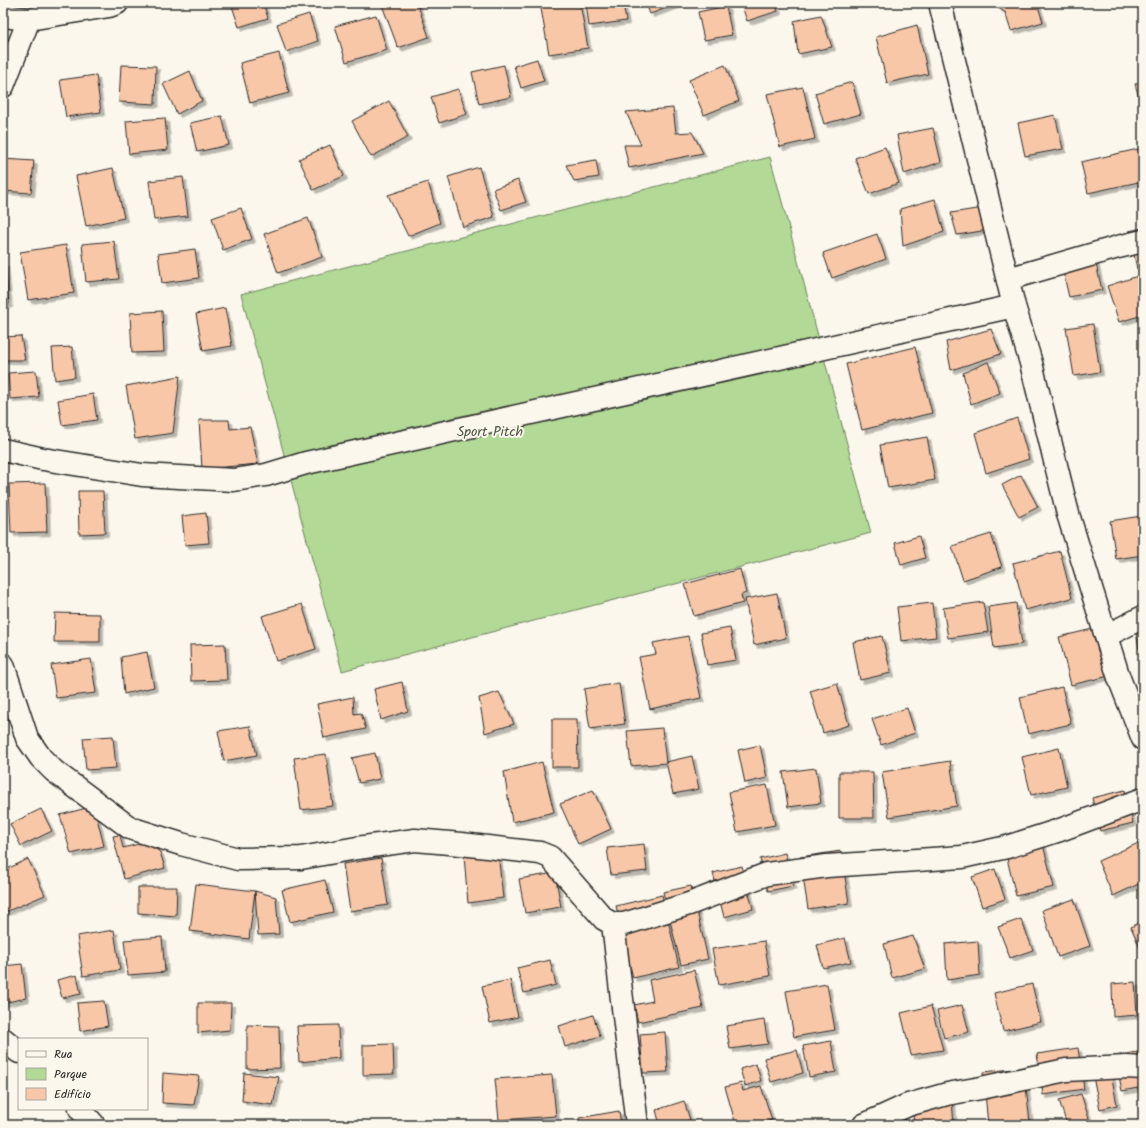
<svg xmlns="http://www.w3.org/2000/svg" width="1146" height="1128" font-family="Kalam,sans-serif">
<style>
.green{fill:#b2d995;stroke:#6e8260}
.building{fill:#f8c7a8;stroke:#2b2b2b;filter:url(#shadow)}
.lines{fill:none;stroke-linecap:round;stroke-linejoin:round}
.street-casing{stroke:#2b2b2b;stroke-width:25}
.street{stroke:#fbf7ec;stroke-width:22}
.labels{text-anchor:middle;stroke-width:4;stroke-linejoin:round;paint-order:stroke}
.park-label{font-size:14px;fill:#4d5646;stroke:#fbf7ec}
</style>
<defs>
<filter id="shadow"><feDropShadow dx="3.5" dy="3.5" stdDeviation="0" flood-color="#0004"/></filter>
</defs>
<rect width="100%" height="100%" fill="#fbf7ec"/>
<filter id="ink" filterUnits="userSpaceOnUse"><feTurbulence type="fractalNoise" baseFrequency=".025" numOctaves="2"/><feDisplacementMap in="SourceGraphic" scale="8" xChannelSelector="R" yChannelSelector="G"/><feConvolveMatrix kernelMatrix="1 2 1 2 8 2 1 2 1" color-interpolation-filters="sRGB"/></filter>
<g filter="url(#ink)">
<path class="green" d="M770,157L871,533L342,671L241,294Z"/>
<path class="building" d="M231,3H263L268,18L239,27Z
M388,3H417L429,37L398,48L382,5Z
M540,3H580L588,48L549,54Z
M586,3H623L626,21L589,26Z
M646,3H681L650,14Z
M741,3H775L778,11L747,21Z
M998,3H1037L1043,22L1011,31L1005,12L998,8Z
M726,6L732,35L704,40L698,12Z
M309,14L318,41L286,52L277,24Z
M376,15L387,50L346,62L335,26Z
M821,15L832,47L798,54L794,21Z
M917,25L928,74L887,83L876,37Z
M279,53L289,93L250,103L240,63Z
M537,59L544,81L521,88L514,66Z
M121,65L156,66L155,104L119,102Z
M504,65L511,97L479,104L472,72Z
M725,65L739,101L704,115L689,80Z
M190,71L202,101L177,114L163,84Z
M96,75L101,112L66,117L60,80Z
M852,82L861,114L824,124L815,93Z
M1143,82V100L1140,101L1135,84Z
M803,87L815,139L780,147L767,94Z
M458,89L467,114L439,123L431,97Z
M389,101L408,137L371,157L352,121Z
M673,108L676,133L692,132L703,153L629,168L624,145H641L626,112Z
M1055,115L1063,149L1025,156L1018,123Z
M222,116L229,145L197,152L190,123Z
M165,118L168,150L129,154L126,121Z
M933,128L941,162L904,174L897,135Z
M330,145L344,176L313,190L299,159Z
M885,147L899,183L869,194L855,158Z
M1138,149L1143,171V181L1088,193L1081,162Z
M3,159L34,161L31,193L3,191Z
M596,160L599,177L574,181L566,165Z
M479,167L494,217L463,227L448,177Z
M113,168L124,218L86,226L76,176Z
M183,177L188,216L154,220L149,181Z
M518,180L526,202L501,210L493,189Z
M428,182L440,223L408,236L388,195Z
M935,199L944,232L903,246L900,209Z
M241,208L252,239L223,250L212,218Z
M983,208L988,230L957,235L951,213Z
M308,218L322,257L278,273L264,234Z
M1143,228V268L1137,269L1129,231Z
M877,234L886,259L832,278L823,253Z
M114,241L119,279L86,282L82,244Z
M66,245L74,293L28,300L20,252Z
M195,249L199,278L162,283L158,254Z
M1093,251L1102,290L1069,297L1060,259Z
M3,263H5L9,304L3,305Z
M1141,275L1143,280V315L1119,322L1107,286Z
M225,308L232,346L203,351L196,314Z
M162,311L164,352L132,353L130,313Z
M1093,324L1100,372L1074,376L1066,328Z
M991,329L1001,354L951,370L946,342Z
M21,336L25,360H3V337Z
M72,347L75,377L55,380L52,348Z
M915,347L932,413L862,430L846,364Z
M988,362L1000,393L971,404L963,373Z
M36,371L39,397L10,399L8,373Z
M180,376L173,433L135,439L126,386Z
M93,394L97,420L62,425L58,400Z
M1017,418L1029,459L986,473L975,433Z
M199,420H229L230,429L250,427L258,464L202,469Z
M927,437L935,480L888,488L880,445Z
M1021,475L1038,507L1019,517L1002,485Z
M45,483L47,532L11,533L9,484Z
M78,491H103L105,533L79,534Z
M206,513L209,543L185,545L182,516Z
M1141,516L1143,532V555L1116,559L1110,521Z
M991,534L1002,567L963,580L952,546Z
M919,536L925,558L901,565L895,543Z
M1060,551L1072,598L1025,610L1013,563Z
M740,569L746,593L741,595L743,603L694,616L685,584Z
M777,593L786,638L754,645L745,599Z
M983,602L988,632L948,638L943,608Z
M932,603L936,637L901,641L897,607Z
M1016,603L1022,644L994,648L988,607Z
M302,604L316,649L276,661L262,616Z
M1143,607V648L1139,649L1132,609Z
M55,613L100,614V642H54Z
M1101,627L1113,675L1071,685L1059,637Z
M730,628L736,660L707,665L701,633Z
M688,636L701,698L650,709L639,657L656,654L653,643Z
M882,636L891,673L860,680L853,642Z
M225,644L227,680L191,681L190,645Z
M147,652L154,687L124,694L121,657Z
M91,659L96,693L56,698L51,665Z
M402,682L408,711L381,720L374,689Z
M619,683L625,724L590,729L584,689Z
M837,683L849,725L823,733L810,691Z
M1062,687L1071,724L1028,734L1020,697Z
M499,692L514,724L485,733L479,698Z
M353,697L354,714L361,713L366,729L324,738L317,704Z
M907,708L915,733L881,745L872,719Z
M552,719H577L578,767H552Z
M250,726L257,755L224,761L218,731Z
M662,728L666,763L631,766L627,731Z
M113,736L116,768L86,770L83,738Z
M760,745L767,778L745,783L738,750Z
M1059,748L1067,787L1031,795L1022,757Z
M375,753L380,779L359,783L352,758Z
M326,754L333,806L301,810L294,758Z
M692,756L699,789L673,794L666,762Z
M950,761L957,806L889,817L882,772Z
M542,762L554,812L512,822L504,772Z
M816,768L821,803L788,807L783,772Z
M839,772H873L874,818H839Z
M767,785L775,825L737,832L729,792Z
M593,790L611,829L578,844L560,804Z
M1125,790L1133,823L1100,831L1092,798Z
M94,806L104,846L71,854L60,815Z
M41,809L52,831L21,846L10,824Z
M120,835L123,848L146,842L160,852L165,868L124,879L113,836Z
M1041,837L1054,887L1016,896L1004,846Z
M1143,841V882L1113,896L1098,861Z
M644,844L647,871L611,875L607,848Z
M841,851L849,903L808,909L800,857Z
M498,853L503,898L468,903L464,856Z
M785,853L793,886L768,891L760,859Z
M381,858L388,905L350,911L343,864Z
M28,859L45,895L3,913V871Z
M742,866L753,909L724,917L713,873Z
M995,869L1005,899L982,907L972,877Z
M555,873L561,907L525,913L519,879Z
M325,880L333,912L290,922L282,890Z
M196,884L255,891L249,939L190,931Z
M691,886L708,959L681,965L663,892Z
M138,887H177L176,916L138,913Z
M255,891L276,897L279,934L258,935Z
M662,895L679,967L633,978L616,906Z
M1074,899L1090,946L1058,957L1042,910Z
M1021,919L1033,950L1010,958L998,927Z
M1143,921V955L1131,927Z
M114,930L120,970L83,976L77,936Z
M913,936L925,969L892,978L884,944Z
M162,937L165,972L128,975L124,940Z
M845,938L851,962L823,968L817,945Z
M764,941L770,976L719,985L712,949Z
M978,941L980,975L947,980L945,944Z
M550,960L556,985L524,993L517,968Z
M22,964L26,998L3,1003V966Z
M694,970L703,1008L638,1022L634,1005L653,1001L649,980Z
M77,975L81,994L62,998L57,980Z
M510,980L518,1017L490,1023L482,986Z
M1135,982L1137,1015L1113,1017L1112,984Z
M827,984L835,1030L794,1037L786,991Z
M1032,984L1041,1022L1003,1031L994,993Z
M104,1001L108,1026L80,1031L77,1003Z
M198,1003H231L230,1030L198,1033Z
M962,1005L969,1032L944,1038L937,1011Z
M931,1006L943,1050L911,1055L901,1013Z
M593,1015L600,1036L565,1047L559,1026Z
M764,1020L768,1044L730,1049L726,1026Z
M247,1025L279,1026L280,1068L247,1069Z
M338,1025L339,1058L299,1062L297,1026Z
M665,1032L668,1072L643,1073L640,1034Z
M831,1041L836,1072L809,1077L803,1046Z
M393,1044L394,1074L363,1075V1045Z
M1078,1048L1084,1089L1043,1095L1037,1054Z
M797,1050L803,1073L771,1082L764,1058Z
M1143,1051V1087L1122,1091L1115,1056Z
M756,1064L761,1081L745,1086L740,1069Z
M1024,1068L1030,1123L1006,1125H988L983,1072Z
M163,1073L199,1076L194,1105L162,1103Z
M244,1073L279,1077L273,1105L242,1101Z
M1111,1073L1117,1105L1100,1109L1093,1077Z
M552,1075L556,1116L499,1120L495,1079Z
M741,1083L743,1091L761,1086L772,1120L753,1125H736L725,1087Z
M951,1089L954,1125H914L911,1093Z
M1081,1094L1091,1125H1067L1059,1100Z
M684,1101L690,1120L674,1125H660L656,1110Z
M619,1111L621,1125H580L579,1118Z"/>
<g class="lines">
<defs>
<path id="street" d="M940,3L1014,306L1031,363L1068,514L1119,678L1143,739
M3,16L29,19L109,6L117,3
M3,86L29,19
M1008,279L1118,247L1143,241
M3,450L43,459L142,475L234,480L266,475L306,463L1014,306
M1106,636L1143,617
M3,665L27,738L41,758L54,771L130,828L181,844L238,859L301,858L357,848L415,840L461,844L540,853L550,857L604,919L613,924H624L689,904L767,874L827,866L962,857L1007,847L1060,830L1143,799
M613,924L637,1125
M3,1039L19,1052
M80,1109L94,1125
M864,1125L908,1105L947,1094L981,1088L1066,1070L1126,1067L1143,1068"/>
</defs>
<use href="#street" class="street-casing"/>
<use href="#street" class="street"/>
</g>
</g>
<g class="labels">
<g class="park-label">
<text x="490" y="436">Sport Pitch</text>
</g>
</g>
<rect width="1146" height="1128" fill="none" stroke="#fbf7ec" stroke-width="16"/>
<rect x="8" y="8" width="1130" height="1112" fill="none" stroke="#2b2b2b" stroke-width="1.5" filter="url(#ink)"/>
<rect x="18" y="1038" width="130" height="72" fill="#fbf7ec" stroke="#a8a59f"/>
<rect x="26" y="1051" width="20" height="6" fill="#fbf7ec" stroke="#a8a59f"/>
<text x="54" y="1058" font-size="12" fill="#2b2b2b">Rua</text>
<rect x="26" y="1068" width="20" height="12" fill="#b2d995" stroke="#a8a59f"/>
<text x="54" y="1078" font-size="12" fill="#2b2b2b">Parque</text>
<rect x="26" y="1088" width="20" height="12" fill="#f8c7a8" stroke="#a8a59f"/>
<text x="54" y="1098" font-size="12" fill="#2b2b2b">Edifício</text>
</svg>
